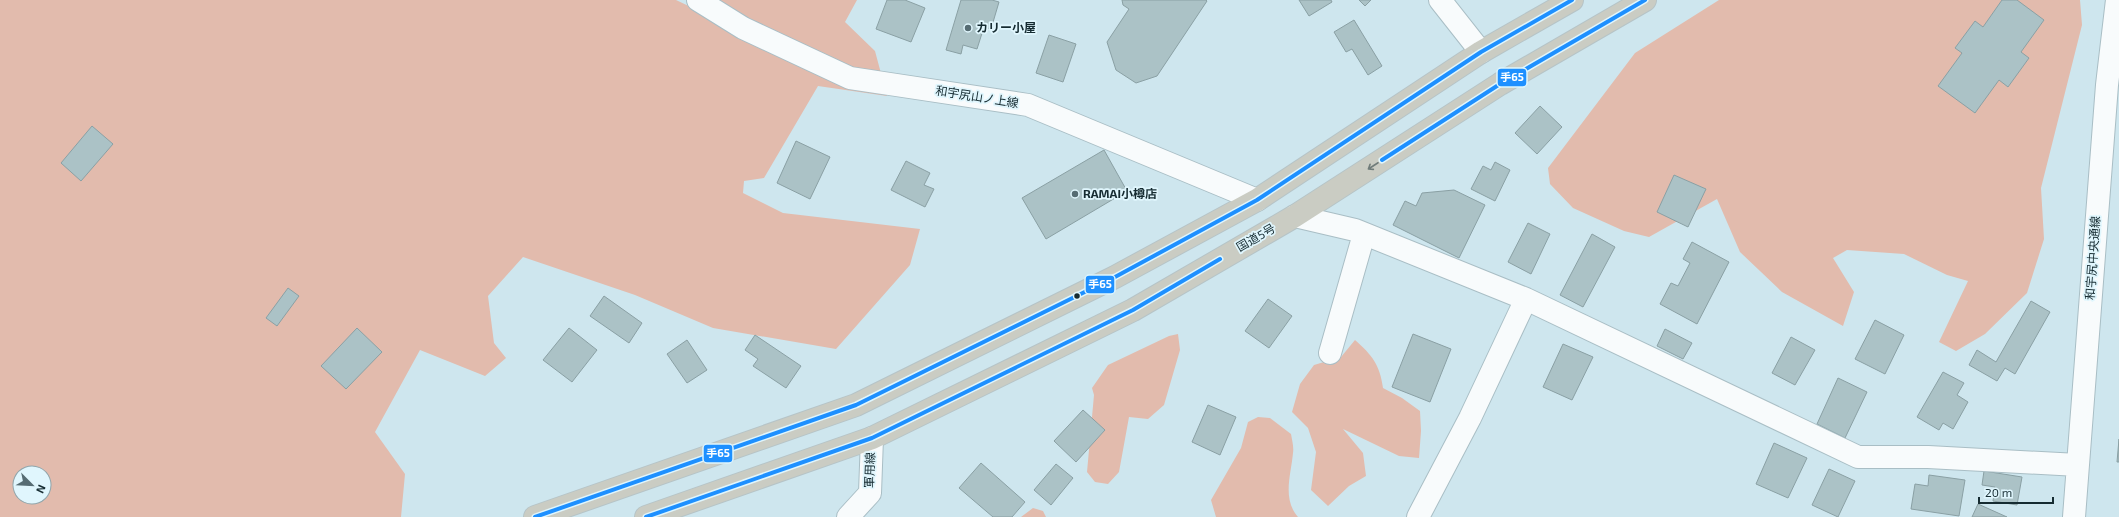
<svg xmlns="http://www.w3.org/2000/svg" width="2119" height="517" font-family="'Exo 2','Noto Sans JP',sans-serif">
<style>
.green{fill:#e2bbad;fill-rule:evenodd}
.building{fill:#abc2c6;stroke:#8aa0a4}
.lines{fill:none;stroke-linecap:round;stroke-linejoin:round}
.minor-casing{stroke:#a9bec5;stroke-width:24}
.highway-casing{stroke:#b6c4c7;stroke-width:24}
.minor{stroke:#f8fbfc;stroke-width:22}
.highway{stroke:#caccc3;stroke-width:22}
.bus-1-casing{stroke:#e0f6fd;stroke-width:7}
.bus-1{stroke:#1e90ff;stroke-width:4}
.oneway{stroke:#707c7a}
.poi-dot{fill:#566c73;stroke:#e0f6fd;stroke-width:1.5}
.bus-dot{fill:#152b31;stroke:#e0f6fd;stroke-width:1.5}
.labels{text-anchor:middle;stroke-width:3.5;stroke-linejoin:round;paint-order:stroke}
.poi-label{font-size:12px;font-weight:bold;fill:#152b31;stroke:#e0f6fd;text-anchor:start}
.street-label{font-size:12px;fill:#152b31;stroke:#e0f6fd}
.line-badge{stroke:#e0f6fd;stroke-width:1.5}
.badge-label{font-size:11px;text-anchor:middle;font-weight:bold;fill:#fff}
</style>
<rect width="100%" height="100%" fill="#cee6ee"/>
<path class="green" d="M0,0H676L695,9L704,0H857L845,22L875,51L887,96L818,86L764,178L744,181L743,193L783,213L920,229L910,265L836,349L713,328L635,295L523,257L488,296L494,343L506,358L485,376L420,350L375,432L405,474L401,517H0ZM20,473H44V497H20Z
M1719,0H2080L2082,25L2041,188L2044,239L2027,293L1985,334L1956,351L1939,342L1968,281L1947,275L1904,254L1847,250L1833,258L1854,292L1843,326L1782,292L1740,252L1717,199L1649,237L1624,231L1573,208L1550,184L1548,168L1635,53Z
M1178,334L1180,350L1164,405L1148,419L1129,417L1119,472L1108,484L1095,482L1087,472L1094,395L1092,388L1108,365L1169,336Z
M1355,340C1372,355 1380,365 1383,388L1402,398L1420,411L1421,431L1419,458L1399,456L1343,429L1363,453L1366,476L1349,486L1328,506L1311,490L1316,452L1308,428L1292,412L1300,384L1314,365L1341,357Z
M1258,417L1270,418L1291,434C1292,440 1294,447 1293,453C1291,475 1282,499 1298,517H1216L1211,500L1241,448L1248,422Z
M1033,508L1043,511L1046,517H1021Z"/>
<path class="building" d="M887,0H905L925,8L911,42L876,29Z
M961,0H992L999,2L991,29L984,27L977,49L963,45L961,54L946,50Z
M1122,0H1206L1207,1L1157,76L1136,83L1116,70L1107,42L1129,9L1123,5Z
M1299,0H1331L1332,2L1309,16Z
M1359,0H1371L1365,6Z
M2002,0H2017L2044,20L2021,52L2029,58L2008,87L1999,80L1975,113L1938,86L1962,53L1955,48L1975,21L1983,27Z
M1354,20L1382,66L1368,75L1352,49L1346,52L1334,32Z
M1049,35L1076,44L1063,82L1036,73Z
M1540,106L1562,127L1537,154L1515,133Z
M92,126L113,144L81,181L61,163Z
M796,141L830,157L810,199L777,183Z
M1104,150L1127,191L1046,239L1022,198Z
M906,161L930,173L924,185L934,189L925,207L891,190Z
M1495,162L1510,170L1495,201L1471,189L1483,166L1491,170Z
M1674,175L1706,189L1688,227L1657,212Z
M1454,190L1485,205L1459,258L1393,225L1405,201L1416,206L1422,193Z
M1528,223L1550,234L1531,274L1508,262Z
M1592,234L1615,247L1583,307L1560,295Z
M1692,242L1729,262L1697,324L1660,304L1671,283L1678,286L1690,263L1683,259Z
M288,288L299,296L277,326L266,318Z
M604,296L642,323L629,343L590,316Z
M1268,299L1292,316L1269,348L1245,331Z
M2031,301L2050,312L2015,374L2005,368L1997,381L1969,365L1977,350L1996,362Z
M1875,320L1904,335L1885,374L1855,359Z
M357,328L382,352L346,389L321,366Z
M569,328L597,350L572,382L543,360Z
M1665,329L1692,343L1683,359L1657,346Z
M1413,334L1451,349L1430,402L1392,387Z
M755,335L801,366L786,388L753,366L758,359L745,350Z
M1791,337L1815,350L1795,385L1772,373Z
M687,340L707,370L687,383L667,354Z
M1563,344L1593,357L1572,400L1543,387Z
M1943,372L1964,383L1957,395L1968,402L1953,429L1943,423L1939,430L1917,417Z
M1838,378L1867,392L1845,438L1817,424Z
M1208,405L1236,417L1220,455L1192,442Z
M1083,410L1105,430L1076,462L1054,441Z
M2119,439V462H2117Z
M1774,443L1807,458L1788,498L1756,484Z
M981,463L1025,502L1012,517H993L959,488Z
M1056,464L1073,478L1051,505L1034,490Z
M1829,469L1855,481L1838,517L1812,505Z
M1984,471L2022,477L2017,505L1993,501L1995,487L1982,485Z
M1929,475L1965,480L1959,516L1911,509L1915,484L1928,486Z
M1978,504L2007,517H1972Z"/>
<g class="lines">
<defs>
<path id="minor" d="M698,0L743,28L850,78L1028,105L1257,200
M1440,0L1481,52
M1295,216L1355,230L1526,299L1858,457H1928L2078,465
M1330,353L1364,234
M848,517L870,493L872,438
M1418,517L1470,418L1526,299
M2074,517L2107,85L2117,0"/>
<path id="highway" d="M535,517L856,405L1115,277L1257,200L1481,52L1572,0
M646,517L872,438L1133,310L1295,216L1500,84L1645,0"/>
</defs>
<use href="#minor" class="minor-casing"/>
<use href="#highway" class="highway-casing"/>
<use href="#minor" class="minor"/>
<use href="#highway" class="highway"/>
<defs>
<path id="bus-1" d="M1382,160L1500,84L1645,0
M535,517L856,405L1115,277L1257,200L1481,52L1572,0
M646,517L872,438L1133,310L1220,259"/>
</defs>
<use href="#bus-1" class="bus-1-casing"/>
<use href="#bus-1" class="bus-1"/>
</g>
<defs><path id="oneway-shaft" d="M-6 0H5M1.5-3L5.5 0L1.5 3" fill="none" stroke-width="1.6" stroke-linecap="round" stroke-linejoin="round"/></defs>
<use class="oneway" href="#oneway-shaft" transform="translate(1373 166) rotate(147)"/>
<g class="poi-dot">
<circle cx="968" cy="28" r="4"/>
<circle cx="1075" cy="194" r="4"/>
</g>
<circle class="bus-dot" cx="1077" cy="296" r="3.5"/>
<g class="labels">
<g class="poi-label">
<text x="976" y="32">カリー小屋</text>
<text x="1083" y="198">RAMAI小樽店</text>
</g>
<g class="street-label">
<text transform="translate(977 97) rotate(9)" y="4">和宇尻山ノ上線</text>
<text transform="translate(1256 238) rotate(-30)" y="4">国道5号</text>
<text transform="translate(2093 258) rotate(-86)" y="4">和宇尻中央通線</text>
<text transform="translate(870 470) rotate(-88)" y="4">軍用線</text>
</g>
</g>
<g class="line-badge">
<rect x="1497" y="68" width="30" height="19" rx="4" fill="#1e90ff"/>
<rect x="1085" y="275" width="30" height="19" rx="4" fill="#1e90ff"/>
<rect x="703" y="444" width="30" height="19" rx="4" fill="#1e90ff"/>
</g>
<g class="badge-label">
<text x="1512" y="81">手65</text>
<text x="1100" y="288">手65</text>
<text x="718" y="457">手65</text>
</g>
<g transform="translate(32 485) rotate(114)"><circle r="19" fill="#e0f6fd" stroke="#8fa5ab"/>
<path d="M0-3L7 15L0 10L-7 15Z" fill="#566c73"/>
<text y="-6" font-size="11" font-weight="bold" text-anchor="middle" fill="#152b31">N</text>
</g>
<path d="M1979 497v6h74v-6" fill="none" stroke="#152b31" stroke-width="2"/>
<text x="1985" y="497" font-size="12" fill="#152b31" stroke="#e0f6fd" stroke-width="3" paint-order="stroke">20 m</text>
</svg>
